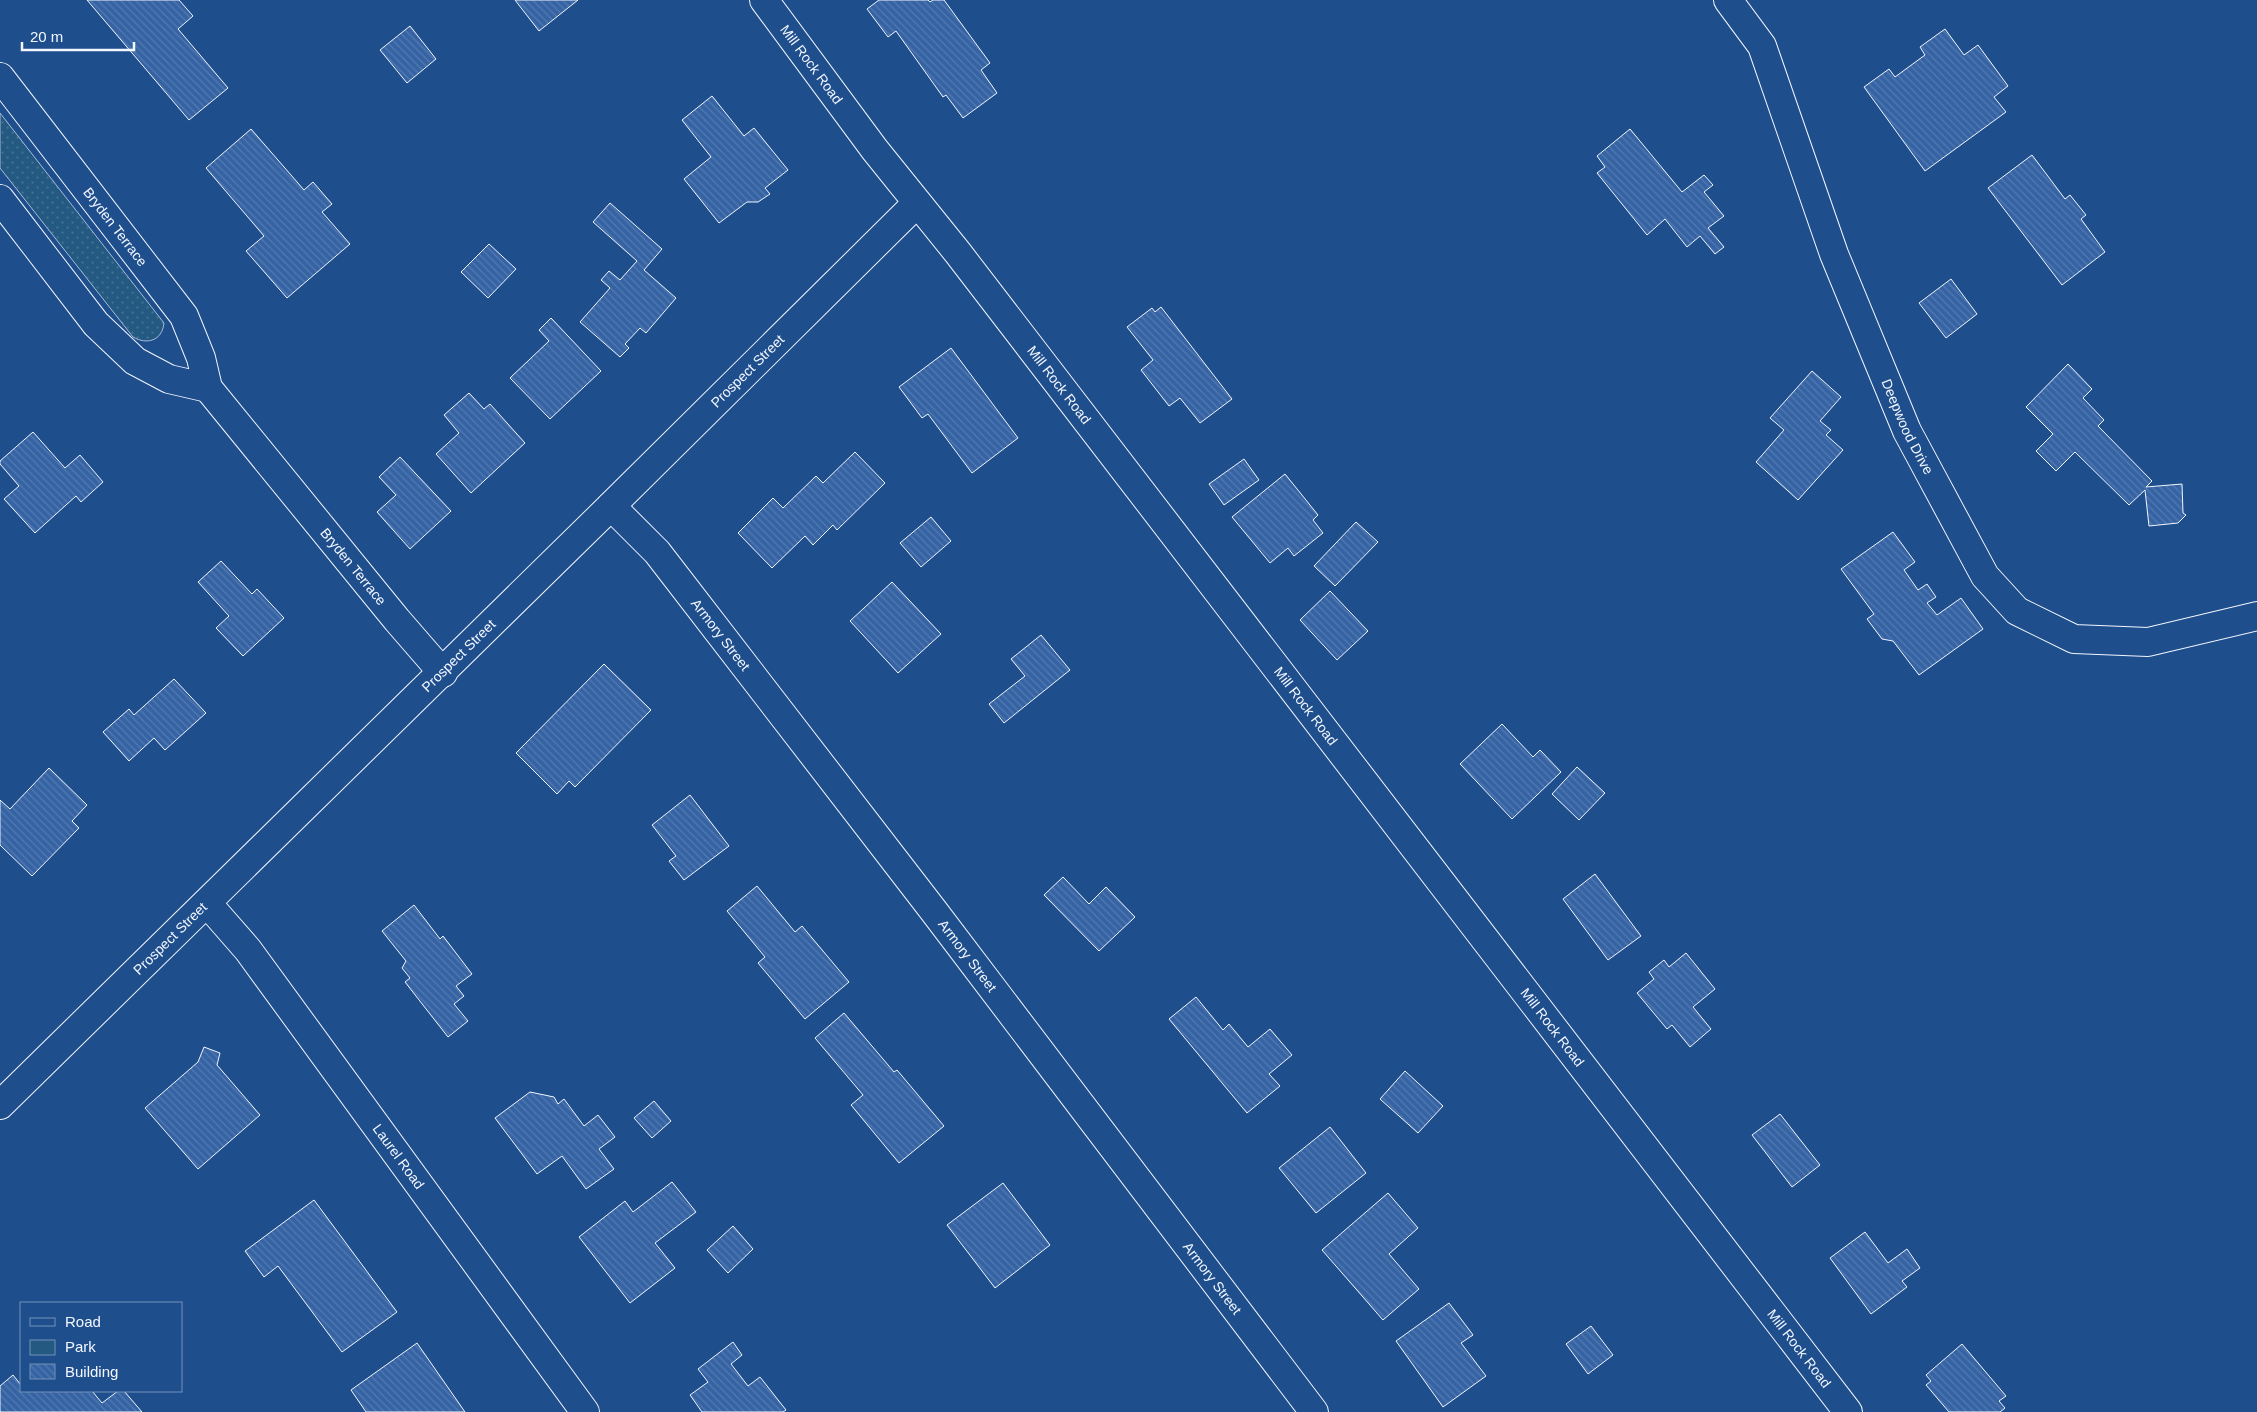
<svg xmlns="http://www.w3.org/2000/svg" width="2257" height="1412" font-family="Helvetica,sans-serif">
<defs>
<pattern id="green-dots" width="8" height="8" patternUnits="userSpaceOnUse" patternTransform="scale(1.25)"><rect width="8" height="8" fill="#245a82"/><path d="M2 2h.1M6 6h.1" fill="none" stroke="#447295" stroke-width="1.8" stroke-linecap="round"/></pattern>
<pattern id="building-back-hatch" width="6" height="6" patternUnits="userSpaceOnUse" patternTransform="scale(1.25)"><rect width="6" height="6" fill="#3563a3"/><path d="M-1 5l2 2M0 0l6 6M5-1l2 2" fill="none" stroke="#537ab1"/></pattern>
</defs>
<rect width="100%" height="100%" fill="#1f4e8c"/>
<path fill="url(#green-dots)" stroke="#a8bbd7" d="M 0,113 L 164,323 C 162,341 147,345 133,337 L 0,168 Z"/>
<path fill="url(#building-back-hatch)" stroke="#f2f6ff" d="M 87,0 L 179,0 L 193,16 L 178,29 L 228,88 L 189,120 Z
M 515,0 L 578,0 L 539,31 Z
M 879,0 L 928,0 L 930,2 L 933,0 L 944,0 L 990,63 L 981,70 L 997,93 L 963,118 L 946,95 L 943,97 L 896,31 L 888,37 L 867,9 Z
M 410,26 L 436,59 L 407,83 L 380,50 Z
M 1945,29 L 1964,55 L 1978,45 L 2008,86 L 1994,97 L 2006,112 L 1925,171 L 1864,87 L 1889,69 L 1895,77 L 1925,55 L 1920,47 Z
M 712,96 L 744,136 L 754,128 L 788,170 L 765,188 L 770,194 L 758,202 L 747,202 L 719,223 L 684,179 L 711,157 L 682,120 Z
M 251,129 L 304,190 L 313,182 L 332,204 L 322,212 L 350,244 L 287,298 L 246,251 L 264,236 L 206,168 Z
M 1630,129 L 1682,192 L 1704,175 L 1713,185 L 1704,192 L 1724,216 L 1708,228 L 1724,247 L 1715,254 L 1700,236 L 1687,247 L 1665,219 L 1647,235 L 1597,173 L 1605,167 L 1597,156 Z
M 2032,155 L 2065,199 L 2070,195 L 2086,215 L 2081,219 L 2105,252 L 2062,285 L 1988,188 Z
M 610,203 L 662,249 L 644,270 L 676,298 L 646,333 L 640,328 L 625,344 L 629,348 L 620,357 L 580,322 L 610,288 L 601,280 L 609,271 L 620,280 L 637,261 L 593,222 Z
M 489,244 L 516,269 L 488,298 L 461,272 Z
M 1951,279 L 1977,314 L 1946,338 L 1919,303 Z
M 1161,307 L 1232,399 L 1200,423 L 1180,398 L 1169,406 L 1141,370 L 1153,360 L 1127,327 L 1152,308 L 1155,312 Z
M 551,318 L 601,371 L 550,419 L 510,378 L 549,341 L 539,330 Z
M 951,348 L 1018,438 L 972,473 L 928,414 L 922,418 L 899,387 Z
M 2068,364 L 2092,389 L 2083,398 L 2104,420 L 2098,426 L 2152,481 L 2146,487 L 2182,484 L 2183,513 L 2186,515 L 2178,523 L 2149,526 L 2145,490 L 2129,505 L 2075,452 L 2056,471 L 2036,451 L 2053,434 L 2026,407 Z
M 1812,371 L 1841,397 L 1820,421 L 1831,430 L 1826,435 L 1843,450 L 1798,500 L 1756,462 L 1784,430 L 1770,418 Z
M 469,393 L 484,409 L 490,404 L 525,443 L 471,493 L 436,454 L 459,433 L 444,415 Z
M 33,432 L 65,468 L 80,455 L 103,482 L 81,502 L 76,496 L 35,533 L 4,499 L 19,486 L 0,464 L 0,461 Z
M 855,452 L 885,483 L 837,530 L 833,525 L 813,545 L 805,536 L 772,568 L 738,533 L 773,498 L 783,508 L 816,476 L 823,483 Z
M 400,457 L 451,511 L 410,549 L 377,512 L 396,495 L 379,477 Z
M 1244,459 L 1259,480 L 1224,505 L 1209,484 Z
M 1285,474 L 1318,515 L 1313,520 L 1323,533 L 1294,556 L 1288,548 L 1270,563 L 1232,517 Z
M 931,517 L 951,541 L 921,567 L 900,543 Z
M 1356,522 L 1378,542 L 1335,586 L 1314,566 Z
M 1893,532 L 1915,562 L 1904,570 L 1918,590 L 1927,584 L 1936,597 L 1927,603 L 1937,615 L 1961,598 L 1983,629 L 1919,675 L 1893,641 L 1882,639 L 1867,619 L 1874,614 L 1841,569 Z
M 221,561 L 252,594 L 257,589 L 284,618 L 243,656 L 216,628 L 229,616 L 198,582 Z
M 892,582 L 941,634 L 898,673 L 850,621 Z
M 1330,591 L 1368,631 L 1337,660 L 1300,620 Z
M 1041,635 L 1070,670 L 1004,723 L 989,704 L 1025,676 L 1011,659 Z
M 604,664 L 651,710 L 575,787 L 569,781 L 557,794 L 516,753 Z
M 174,679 L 206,713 L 165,750 L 154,738 L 129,761 L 103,732 L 129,709 L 134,715 Z
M 1502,724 L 1533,757 L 1540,750 L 1561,772 L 1512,819 L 1460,764 Z
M 1577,767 L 1605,793 L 1579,820 L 1552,794 Z
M 49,768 L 87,805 L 72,821 L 79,828 L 32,876 L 0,845 L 0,800 L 10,809 Z
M 690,795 L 729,846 L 684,880 L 669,861 L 676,856 L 652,825 Z
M 1595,874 L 1641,936 L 1608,960 L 1563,899 Z
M 1063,877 L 1089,904 L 1106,887 L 1135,917 L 1099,951 L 1044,895 Z
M 757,886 L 795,932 L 802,926 L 849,982 L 805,1019 L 758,963 L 765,957 L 727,911 Z
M 414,905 L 440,939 L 443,936 L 472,974 L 456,986 L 464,996 L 454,1004 L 468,1021 L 448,1037 L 405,982 L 410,978 L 402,968 L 406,961 L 382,931 Z
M 1686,953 L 1715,989 L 1693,1007 L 1711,1029 L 1690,1047 L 1672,1025 L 1667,1029 L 1637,993 L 1654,979 L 1649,972 L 1664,960 L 1669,967 Z
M 1196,997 L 1223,1030 L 1229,1024 L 1248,1047 L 1270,1029 L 1292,1055 L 1269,1074 L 1280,1086 L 1247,1113 L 1169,1019 Z
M 844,1013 L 894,1072 L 897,1070 L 944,1126 L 899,1163 L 851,1105 L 863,1095 L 815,1038 Z
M 204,1047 L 220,1053 L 217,1065 L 260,1115 L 198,1169 L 145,1108 L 198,1062 Z
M 1405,1071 L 1443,1106 L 1418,1133 L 1380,1099 Z
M 530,1092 L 554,1097 L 558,1104 L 564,1099 L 584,1126 L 598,1115 L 615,1137 L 599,1149 L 614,1169 L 586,1189 L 562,1156 L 537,1174 L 495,1118 Z
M 654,1101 L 671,1121 L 652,1138 L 634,1118 Z
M 1780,1114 L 1820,1165 L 1792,1187 L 1752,1135 Z
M 1330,1127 L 1366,1173 L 1316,1213 L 1279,1168 Z
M 672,1182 L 696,1212 L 655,1243 L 675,1268 L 630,1303 L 579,1237 L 625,1201 L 633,1212 Z
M 1003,1183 L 1050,1245 L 995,1288 L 947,1225 Z
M 1388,1193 L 1418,1228 L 1389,1254 L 1419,1289 L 1383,1320 L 1322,1250 Z
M 314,1200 L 397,1312 L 342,1352 L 278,1266 L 264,1277 L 245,1251 Z
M 733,1226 L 753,1249 L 728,1273 L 707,1250 Z
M 1865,1232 L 1888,1263 L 1907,1249 L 1920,1268 L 1902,1281 L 1907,1287 L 1871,1314 L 1830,1258 Z
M 1449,1303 L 1473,1335 L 1461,1343 L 1486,1376 L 1443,1407 L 1396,1341 Z
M 1591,1326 L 1613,1355 L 1588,1374 L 1566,1344 Z
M 733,1342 L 742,1355 L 731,1364 L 748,1386 L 760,1377 L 786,1410 L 783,1412 L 702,1412 L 690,1395 L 708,1382 L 698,1369 Z
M 417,1343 L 465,1412 L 366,1412 L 351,1390 Z
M 1962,1344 L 2006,1396 L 1999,1401 L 2005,1408 L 2000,1412 L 1949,1412 L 1926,1385 L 1931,1381 L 1926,1375 Z
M 13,1375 L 21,1385 L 21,1391 L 92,1391 L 102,1403 L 118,1391 L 124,1391 L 142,1412 L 0,1412 L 0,1386 Z"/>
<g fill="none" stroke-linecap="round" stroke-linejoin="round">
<defs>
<g id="minor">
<path id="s1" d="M 764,0 L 875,150 L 958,253 L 1848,1412"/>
<path id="s2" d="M 1728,0 L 1762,46 L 1834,254 L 1907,431 L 1985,576 L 2017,611 L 2074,639 L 2148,642 L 2257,616"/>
<path id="s3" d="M 0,77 L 184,316 L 201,358 L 208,388 L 397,620 L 443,673"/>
<path d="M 0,199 L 96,324 L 135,361 L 169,379 L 208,388"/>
<path id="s4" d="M 611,506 L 917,203"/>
<path id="s5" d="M 207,903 L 248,950 L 585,1412"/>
</g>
<g id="major">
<path id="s6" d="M 0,1105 L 611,506 L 657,552 L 933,910 L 1314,1412"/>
</g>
</defs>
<use href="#minor" stroke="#f2f6ff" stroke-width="30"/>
<use href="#major" stroke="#f2f6ff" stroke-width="30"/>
<use href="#minor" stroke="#1f4e8c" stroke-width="28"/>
<use href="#major" stroke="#1f4e8c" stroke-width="28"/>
</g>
<g text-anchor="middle" stroke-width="4" stroke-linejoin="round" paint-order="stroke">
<g font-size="14" fill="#f2f6ff" stroke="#1f4e8c">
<text dy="5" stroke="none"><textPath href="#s1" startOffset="80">Mill Rock Road</textPath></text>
<text dy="5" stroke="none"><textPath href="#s3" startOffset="189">Bryden Terrace</textPath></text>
<text dy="5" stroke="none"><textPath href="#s4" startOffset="192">Prospect Street</textPath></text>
<text dy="5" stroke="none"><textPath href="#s1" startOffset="485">Mill Rock Road</textPath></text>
<text dy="5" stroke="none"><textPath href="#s2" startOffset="465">Deepwood Drive</textPath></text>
<text dy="5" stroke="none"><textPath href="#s3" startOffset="608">Bryden Terrace</textPath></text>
<text dy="5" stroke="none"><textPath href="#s6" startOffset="1025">Armory Street</textPath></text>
<text dy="5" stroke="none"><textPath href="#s6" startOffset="642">Prospect Street</textPath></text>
<text dy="5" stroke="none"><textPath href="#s1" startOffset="890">Mill Rock Road</textPath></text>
<text dy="5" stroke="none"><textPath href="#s6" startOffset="238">Prospect Street</textPath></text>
<text dy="5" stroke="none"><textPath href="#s6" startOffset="1430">Armory Street</textPath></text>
<text dy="5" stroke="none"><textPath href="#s1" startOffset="1295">Mill Rock Road</textPath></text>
<text dy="5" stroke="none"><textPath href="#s5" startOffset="318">Laurel Road</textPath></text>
<text dy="5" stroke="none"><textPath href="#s6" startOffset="1835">Armory Street</textPath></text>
<text dy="5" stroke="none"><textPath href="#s1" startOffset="1700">Mill Rock Road</textPath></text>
</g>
</g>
<rect x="20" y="1302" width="162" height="90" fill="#1f4e8c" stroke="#7391ba"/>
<rect x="30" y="1318" width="25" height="8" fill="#1f4e8c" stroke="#7391ba"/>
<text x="65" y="1327" font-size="15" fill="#f2f6ff">Road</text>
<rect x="30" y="1340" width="25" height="15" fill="#245a82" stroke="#7391ba"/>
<text x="65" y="1352" font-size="15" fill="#f2f6ff">Park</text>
<rect x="30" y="1364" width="25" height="15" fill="url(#building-back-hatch)" stroke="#7391ba"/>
<text x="65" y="1377" font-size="15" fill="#f2f6ff">Building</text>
<path d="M22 42v8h112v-8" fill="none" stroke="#f2f6ff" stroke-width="2.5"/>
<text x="30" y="42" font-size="15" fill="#f2f6ff" stroke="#1f4e8c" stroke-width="4" paint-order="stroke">20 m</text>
</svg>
